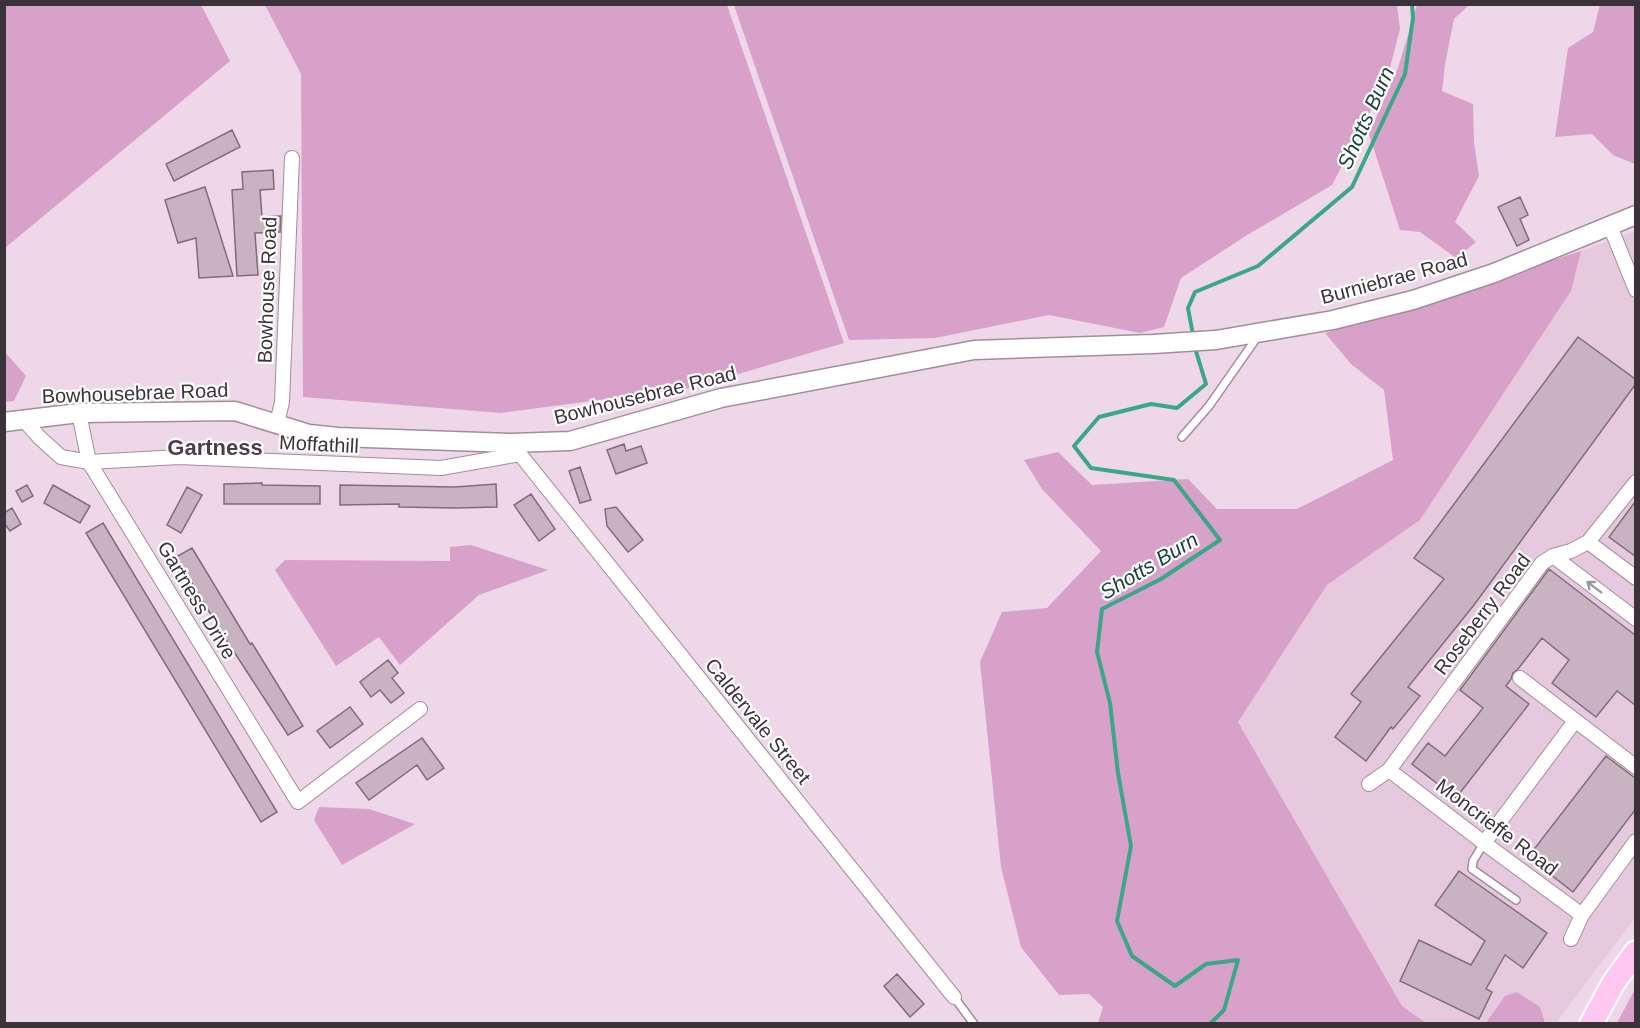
<svg xmlns="http://www.w3.org/2000/svg" width="1640" height="1028" font-family="Arial,sans-serif">
<rect width="100%" height="100%" fill="#eed7e8"/>
<path fill="#e7c9df" d="M 1635,231 L 1635,918 L 1556,1023 L 1426,1023 L 1402,1006 L 1238,722 L 1327,585 L 1420,520 L 1571,291 L 1581,251 Z"/>
<path fill="#d8a1ca" d="M 5,4 L 201,5 L 230,61 L 5,248 Z
M 1397,4 L 1400,29 L 1387,79 L 1332,185 L 1244,237 L 1181,278 L 1164,327 L 1140,333 L 1049,315 L 935,338 L 849,340 L 734,5 Z
M 265,5 L 727,5 L 844,343 L 690,388 L 501,413 L 303,397 L 301,74 Z
M 1417,5 L 1469,5 L 1454,19 L 1445,64 L 1442,91 L 1473,104 L 1474,142 L 1479,176 L 1455,222 L 1476,242 L 1456,258 L 1420,232 L 1400,230 L 1369,134 L 1398,68 Z
M 1600,5 L 1635,5 L 1635,164 L 1613,155 L 1592,134 L 1555,137 L 1568,48 L 1593,32 Z
M 1581,251 L 1571,291 L 1420,520 L 1327,585 L 1238,722 L 1402,1006 L 1426,1023 L 1098,1023 L 1103,1007 L 1089,994 L 1059,995 L 1021,947 L 1001,867 L 980,662 L 1002,612 L 1047,608 L 1101,551 L 1042,489 L 1024,460 L 1058,452 L 1092,485 L 1188,479 L 1217,509 L 1297,509 L 1393,460 L 1384,390 L 1351,364 L 1325,333 Z
M 4,351 L 26,376 L 14,401 L 5,402 Z
M 471,545 L 548,570 L 479,595 L 400,665 L 379,637 L 336,666 L 275,570 L 285,560 L 450,561 L 450,547 Z
M 319,807 L 369,809 L 415,824 L 342,865 L 314,820 Z
M 1635,989 L 1635,1023 L 1617,1023 Z
M 1517,992 L 1540,1007 L 1545,1023 L 1486,1023 L 1505,996 Z"/>
<g fill="none" stroke-linecap="round" stroke-linejoin="round">
<path stroke="#3aa786" stroke-width="4" d="M 1193,335 L 1188,308 L 1195,292 L 1258,266 L 1352,187 L 1405,74 L 1413,18 L 1412,4
M 1195,348 L 1206,384 L 1177,408 L 1151,404 L 1099,417 L 1074,446 L 1091,468 L 1174,480 L 1220,540 L 1161,579 L 1102,609 L 1097,652 L 1110,703 L 1118,773 L 1131,846 L 1117,921 L 1132,956 L 1175,986 L 1206,964 L 1238,960 L 1224,1010 L 1210,1024"/>
</g>
<path fill="#c9b3c3" stroke="#806c7b" stroke-width="1.5" d="M 232,130 L 240,147 L 174,181 L 166,164 Z
M 273,170 L 274,189 L 260,190 L 262,217 L 281,216 L 280,232 L 255,233 L 258,275 L 237,276 L 232,190 L 243,189 L 242,172 Z
M 205,187 L 233,276 L 199,278 L 196,238 L 178,243 L 165,200 Z
M 1520,197 L 1528,215 L 1520,219 L 1529,240 L 1517,246 L 1498,207 Z
M 1578,337 L 1635,379 L 1635,385 L 1474,605 L 1408,687 L 1420,696 L 1393,729 L 1391,727 L 1366,761 L 1335,737 L 1361,702 L 1351,694 L 1444,579 L 1414,558 Z
M 624,444 L 626,451 L 641,446 L 647,463 L 616,474 L 607,450 Z
M 580,467 L 591,500 L 580,503 L 569,471 Z
M 262,483 L 262,485 L 320,486 L 320,504 L 224,504 L 224,484 Z
M 496,484 L 497,507 L 456,508 L 399,507 L 399,504 L 340,505 L 340,485 L 455,487 Z
M 27,485 L 33,496 L 22,502 L 16,491 Z
M 53,485 L 90,506 L 80,523 L 44,503 Z
M 187,487 L 202,495 L 181,533 L 167,525 Z
M 531,494 L 555,529 L 539,541 L 514,505 Z
M 1635,502 L 1635,556 L 1609,537 Z
M 616,507 L 643,540 L 628,552 L 607,526 L 605,509 Z
M 12,508 L 21,524 L 10,531 L 4,523 L 4,513 Z
M 103,523 L 277,812 L 261,822 L 86,533 Z
M 192,548 L 250,644 L 252,643 L 303,726 L 288,735 L 225,638 L 176,557 Z
M 1549,569 L 1635,635 L 1635,705 L 1617,691 L 1596,717 L 1552,683 L 1569,660 L 1542,638 L 1518,669 L 1513,673 L 1511,679 L 1506,686 L 1529,704 L 1456,798 L 1412,764 L 1428,743 L 1445,756 L 1483,708 L 1460,690 Z
M 388,660 L 398,673 L 392,678 L 404,693 L 391,703 L 380,690 L 371,697 L 360,682 Z
M 350,707 L 363,724 L 330,748 L 317,731 Z
M 422,738 L 444,768 L 427,780 L 417,765 L 369,800 L 356,783 Z
M 1606,756 L 1635,778 L 1635,810 L 1573,892 L 1528,857 Z
M 1459,871 L 1547,933 L 1523,968 L 1505,955 L 1486,989 L 1492,992 L 1479,1019 L 1400,981 L 1419,940 L 1471,965 L 1485,941 L 1435,905 Z
M 897,974 L 924,1004 L 910,1017 L 884,986 Z"/>
<g fill="none" stroke-linecap="round" stroke-linejoin="round">
<defs>
<path id="service" d="M 1182,437 L 1209,406 L 1258,336
M 1484,843 L 1473,861 L 1472,869 L 1516,900
M 954,997 L 974,1024"/>
<path id="minor" d="M 1610,226 L 1636,290
M 79,413 L 89,462 L 298,802 L 420,709
M 24,420 L 39,437 L 61,457 L 89,462 L 179,457 L 441,468 L 520,454
M 277,423 L 282,402 L 292,158
M 511,443 L 954,997
M 1588,542 L 1636,578
M 1553,556 L 1636,619
M 1520,678 L 1636,767
M 1389,770 L 1484,843 L 1582,915
M 1369,784 L 1389,770 L 1542,563 L 1553,556 L 1571,551 L 1588,542 L 1636,482
M 1484,843 L 1575,721
M 1571,939 L 1582,915 L 1636,841"/>
<path id="tertiary" d="M 4,422 L 79,413 L 235,411 L 309,434 L 338,437 L 511,443 L 570,441 L 721,398 L 974,350 L 1153,344 L 1216,340 L 1333,320 L 1413,300 L 1494,273 L 1636,215"/>
<path id="primary" d="M 1591,1024 L 1614,982 L 1636,952"/>
</defs>
<use href="#service" stroke="#a28d9c" stroke-width="10"/>
<use href="#minor" stroke="#a28d9c" stroke-width="16"/>
<use href="#tertiary" stroke="#a28d9c" stroke-width="21"/>
<use href="#primary" stroke="#fff" stroke-width="26"/>
<use href="#service" stroke="#fff" stroke-width="7"/>
<use href="#minor" stroke="#fff" stroke-width="14"/>
<use href="#tertiary" stroke="#fff" stroke-width="18"/>
<use href="#primary" stroke="#fdc7f1" stroke-width="22"/>
</g>
<defs><path id="oneway-shaft" d="M-6 0H5M1.5-3L5.5 0L1.5 3" fill="none" stroke-width="1.6" stroke-linecap="round" stroke-linejoin="round" transform="scale(1.5)"/></defs>
<use stroke="#9e999c" href="#oneway-shaft" transform="translate(1594 587) rotate(-143)"/>
<g text-anchor="middle" stroke-width="4.5" stroke-linejoin="round" paint-order="stroke">
<g font-size="20" fill="#3c333a" stroke="#fff">
<text transform="translate(1394 278) rotate(-15)" y="7">Burniebrae Road</text>
<text transform="translate(267 290) rotate(-88)" y="7">Bowhouse Road</text>
<text transform="translate(135 393) rotate(-2)" y="7">Bowhousebrae Road</text>
<text transform="translate(645 395) rotate(-14)" y="7">Bowhousebrae Road</text>
<text transform="translate(319 444) rotate(3)" y="7">Moffathill</text>
<text transform="translate(197 600) rotate(59)" y="7">Gartness Drive</text>
<text transform="translate(1482 614) rotate(-53)" y="7">Roseberry Road</text>
<text transform="translate(758 721) rotate(51)" y="7">Caldervale Street</text>
<text transform="translate(1497 827) rotate(37)" y="7">Moncrieffe Road</text>
</g>
<g font-size="21" font-style="italic" fill="#174536" stroke="#fff">
<text transform="translate(1366 118) rotate(-66)" y="7">Shotts Burn</text>
<text transform="translate(1149 566) rotate(-31)" y="7">Shotts Burn</text>
</g>
<g font-size="22" font-weight="bold" fill="#4f3c4a" stroke="#fff">
<text x="215" y="455">Gartness</text>
</g>
</g>
<rect width="1640" height="1028" fill="none" stroke="#3c333a" stroke-width="12"/>
</svg>
